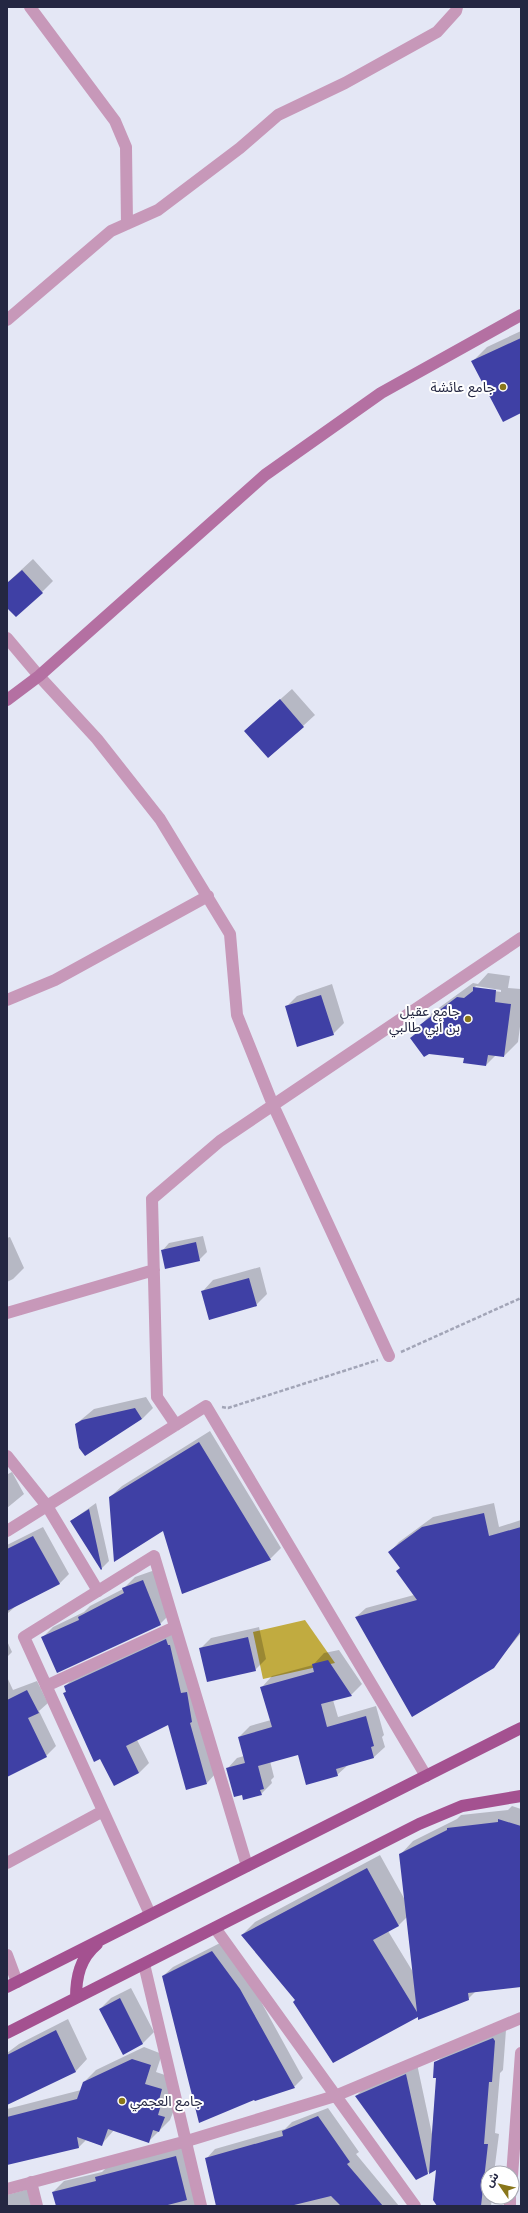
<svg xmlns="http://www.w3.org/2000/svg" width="528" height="2213" font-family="'DM Sans','Noto Sans Arabic',sans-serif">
<rect width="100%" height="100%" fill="#e4e7f5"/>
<path fill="#c1ab40" d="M 305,1620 L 335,1663 L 263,1679 L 253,1632 Z"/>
<path fill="#0003" fill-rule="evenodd" d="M 521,331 L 521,412 L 473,361 L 487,347 Z
M 33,559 L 53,581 L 42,592 L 7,606 L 7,583 Z
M 292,689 L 315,715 L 269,757 L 257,720 Z
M 488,973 L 510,976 L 508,988 L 521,989 L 521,1019 L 518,1042 L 504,1056 L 496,1055 L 486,1065 L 411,1039 L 420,1030 L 418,1028 L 432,1013 L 473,983 L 478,984 ZM 476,986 L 501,990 L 501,992 L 474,988 Z
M 332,984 L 344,1023 L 333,1034 L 286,1007 L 297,996 Z
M 203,1236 L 207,1252 L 199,1260 L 162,1251 L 169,1243 Z
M 10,1237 L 24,1268 L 13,1279 L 7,1282 L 7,1238 Z
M 260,1267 L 267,1294 L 256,1305 L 202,1292 L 213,1280 Z
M 146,1397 L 153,1408 L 142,1419 L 76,1424 L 94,1409 Z
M 210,1431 L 281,1548 L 270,1559 L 163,1530 L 110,1497 L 122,1486 Z
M 7,1472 L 8,1474 L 12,1472 L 24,1494 L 7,1508 Z
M 96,1503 L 109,1561 L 102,1568 L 71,1521 Z
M 494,1503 L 499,1527 L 521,1520 L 521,1633 L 493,1667 L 356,1617 L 366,1608 L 414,1595 L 401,1568 L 390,1552 L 399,1542 L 433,1517 Z
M 43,1527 L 69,1574 L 59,1584 L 17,1605 L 7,1614 L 7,1545 Z
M 155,1570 L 171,1613 L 160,1624 L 42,1638 L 53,1627 L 84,1612 L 90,1606 L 123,1589 L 135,1577 Z
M 259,1627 L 266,1659 L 255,1670 L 200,1649 L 211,1638 Z
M 176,1630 L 216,1773 L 207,1783 L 169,1724 L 137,1740 L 149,1763 L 139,1773 L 101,1758 L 64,1693 L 67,1691 L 65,1686 L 75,1677 Z
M 7,1641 L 12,1652 L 7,1657 Z
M 339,1650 L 362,1684 L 351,1695 L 333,1700 L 338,1717 L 376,1706 L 384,1735 L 382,1737 L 385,1747 L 374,1757 L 348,1765 L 337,1775 L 299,1753 L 270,1761 L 274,1777 L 271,1780 L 272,1783 L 261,1794 L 242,1794 L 227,1769 L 237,1758 L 244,1756 L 239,1737 L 250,1726 L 271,1720 L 262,1687 L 272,1676 L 313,1665 L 324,1653 Z
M 7,1677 L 13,1690 L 37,1681 L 48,1703 L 39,1711 L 56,1746 L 46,1756 L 7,1776 Z
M 512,1806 L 521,1809 L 521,1986 L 476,1991 L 468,1999 L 419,2016 L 296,2000 L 242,1935 L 255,1922 L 380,1855 L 405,1900 L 400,1855 L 413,1841 L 457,1819 L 461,1815 L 508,1810 ZM 407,1917 L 413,1972 L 388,1931 L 399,1925 Z
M 222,1942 L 249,1980 L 303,2078 L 294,2087 L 163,1976 L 173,1967 Z
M 131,1988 L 154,2032 L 143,2043 L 123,2053 L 100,2009 L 111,1998 Z
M 68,2019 L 87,2059 L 76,2071 L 7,2104 L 7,2053 L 19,2044 Z
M 506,2030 L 503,2070 L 500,2073 L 495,2133 L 499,2134 L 494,2173 L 488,2173 L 488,2197 L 492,2197 L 491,2206 L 438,2206 L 437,2168 L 427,2173 L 356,2096 L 367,2085 L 417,2064 L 432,2134 L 437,2077 L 435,2063 L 447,2052 Z
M 144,2047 L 162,2054 L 156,2072 L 174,2078 L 172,2093 L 169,2103 L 176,2105 L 170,2120 L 148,2142 L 114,2130 L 101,2145 L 86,2140 L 79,2147 L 7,2164 L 7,2109 L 81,2090 L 84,2082 L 96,2070 Z
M 328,2108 L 359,2152 L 356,2154 L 399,2206 L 217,2206 L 206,2159 L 215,2149 L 285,2129 L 292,2122 Z
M 187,2146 L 197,2206 L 57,2206 L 53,2192 L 64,2181 L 102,2172 L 107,2167 Z
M 32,2188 L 37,2206 L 7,2206 L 7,2195 Z"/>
<path fill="#3f40a5" d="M 521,338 L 521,413 L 503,422 L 471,361 Z
M 22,570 L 43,593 L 16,617 L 7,608 L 7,583 Z
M 280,699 L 304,727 L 268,758 L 244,731 Z
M 473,987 L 496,990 L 495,1002 L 511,1004 L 504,1057 L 488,1055 L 486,1066 L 463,1063 L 464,1058 L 429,1054 L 424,1057 L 410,1038 L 419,1031 L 417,1027 L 457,997 L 464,998 L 473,991 Z
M 321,995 L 334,1035 L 297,1047 L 285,1006 Z
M 196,1242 L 200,1261 L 165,1269 L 161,1250 Z
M 249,1278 L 257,1306 L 209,1320 L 201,1291 Z
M 135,1408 L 142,1419 L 85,1456 L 79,1448 L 75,1424 L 82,1420 Z
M 199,1442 L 271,1560 L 182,1594 L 163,1531 L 114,1562 L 109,1497 Z
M 89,1509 L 102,1569 L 101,1570 L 70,1521 Z
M 484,1513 L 489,1536 L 521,1527 L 521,1631 L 494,1668 L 412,1717 L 355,1617 L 417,1600 L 396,1571 L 400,1568 L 388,1552 L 422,1527 Z
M 33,1536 L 60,1584 L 7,1611 L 7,1549 Z
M 143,1580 L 161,1625 L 57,1673 L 41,1637 L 79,1620 L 78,1617 L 124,1593 L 122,1588 Z
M 248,1637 L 256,1671 L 207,1682 L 199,1648 Z
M 166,1639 L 168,1645 L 170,1645 L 181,1693 L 187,1692 L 192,1722 L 190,1723 L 207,1784 L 186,1790 L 168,1725 L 126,1746 L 139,1773 L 114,1786 L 100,1759 L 94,1762 L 63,1693 L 66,1692 L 64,1686 Z
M 328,1660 L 352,1696 L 321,1704 L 327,1727 L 366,1716 L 374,1746 L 371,1747 L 374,1758 L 336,1769 L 338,1776 L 306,1785 L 298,1755 L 258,1766 L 264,1789 L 260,1790 L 262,1795 L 243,1800 L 242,1795 L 234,1797 L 226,1768 L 245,1763 L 238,1737 L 272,1727 L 260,1687 L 314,1672 L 312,1664 Z
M 27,1690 L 39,1713 L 28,1718 L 47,1757 L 7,1777 L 7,1700 Z
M 498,1819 L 521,1826 L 521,1987 L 468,1993 L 469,2000 L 418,2020 L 418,2017 L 333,2063 L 293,2002 L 295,2000 L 241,1935 L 367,1868 L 399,1926 L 373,1940 L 417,2012 L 399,1854 L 447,1830 L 447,1828 L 498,1822 Z
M 212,1951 L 240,1989 L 295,2088 L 255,2101 L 254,2100 L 199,2123 L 162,1976 Z
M 120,1998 L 143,2044 L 123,2055 L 99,2009 Z
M 56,2030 L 76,2072 L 7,2105 L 7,2055 Z
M 493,2038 L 495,2041 L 492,2082 L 489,2082 L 484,2144 L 488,2144 L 481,2206 L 437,2206 L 433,2200 L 436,2170 L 429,2174 L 436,2078 L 433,2078 L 434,2062 Z
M 132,2059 L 151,2065 L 145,2084 L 162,2089 L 158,2104 L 161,2105 L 158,2115 L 165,2117 L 159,2132 L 153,2130 L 149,2143 L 108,2129 L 102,2146 L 77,2137 L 79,2148 L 7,2165 L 7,2117 L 77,2099 L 83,2082 Z
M 406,2074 L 428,2174 L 416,2180 L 355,2096 Z
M 318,2116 L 350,2162 L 347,2164 L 383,2206 L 341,2206 L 331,2196 L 290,2206 L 216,2206 L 205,2158 L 283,2136 L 282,2131 Z
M 176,2156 L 187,2200 L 164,2206 L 56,2206 L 52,2192 L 96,2181 L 95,2177 Z"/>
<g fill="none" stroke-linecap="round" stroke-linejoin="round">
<path stroke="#a2a5b7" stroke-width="2.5" stroke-dasharray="4 2" stroke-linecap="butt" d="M 401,1352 L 521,1298
M 222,1407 L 228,1408 L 378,1360"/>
<path stroke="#c798b9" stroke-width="12" d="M 30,7 L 115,121 L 126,147 L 127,224
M 7,320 L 111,231 L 158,210 L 240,148 L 278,115 L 345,83 L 437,32 L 456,11 L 457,7
M 7,638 L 39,676 L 97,739 L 160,819 L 230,934 L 237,1015 L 273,1105 L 389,1356
M 7,1000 L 55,980 L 208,896
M 7,1313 L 154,1270
M 176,1425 L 157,1397 L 152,1199 L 220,1141 L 521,938
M 7,1456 L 47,1506 L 98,1591
M 7,1531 L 206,1406 L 426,1776
M 46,1686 L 175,1627
M 7,1863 L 103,1811
M 150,1914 L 24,1637 L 154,1556 L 247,1866
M 215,1928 L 415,2206
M 7,1955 L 17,1982
M 144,1964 L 201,2206
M 512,2176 L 521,2053
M 31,2182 L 37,2206
M 7,2189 L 187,2141 L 335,2096 L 521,2018
M 510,2206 L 510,2197"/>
<path stroke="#b470a2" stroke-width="12" d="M 7,700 L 39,676 L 265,475 L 381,393 L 521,315"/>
<path stroke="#a45190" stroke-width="12" d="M 7,1987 L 521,1728
M 76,1998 C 76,1977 80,1958 97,1944
M 7,2033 L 419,1824 L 462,1806 L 521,1796"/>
</g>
<g fill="#89761a" stroke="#fff" stroke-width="1.5">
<circle cx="503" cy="387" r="4"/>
<circle cx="468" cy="1019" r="4"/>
<circle cx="122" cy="2101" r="4"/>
</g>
<g text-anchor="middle" stroke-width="4" stroke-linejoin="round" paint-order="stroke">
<g font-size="14" fill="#242742" stroke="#fff" text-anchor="end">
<text x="495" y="392">جامع عائشة</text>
<text x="460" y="1016">جامع عقيل<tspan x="460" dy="16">بن أبي طالبي</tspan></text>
<text x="130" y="2106" text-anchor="start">جامع العجمي</text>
</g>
</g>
<rect width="528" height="2213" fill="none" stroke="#242742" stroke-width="16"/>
<g transform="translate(500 2185) rotate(304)"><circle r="19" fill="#ffffff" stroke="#a7a9b3"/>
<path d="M0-3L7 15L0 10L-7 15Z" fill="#89761a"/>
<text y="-6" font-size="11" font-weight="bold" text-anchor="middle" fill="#242742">ش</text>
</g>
</svg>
